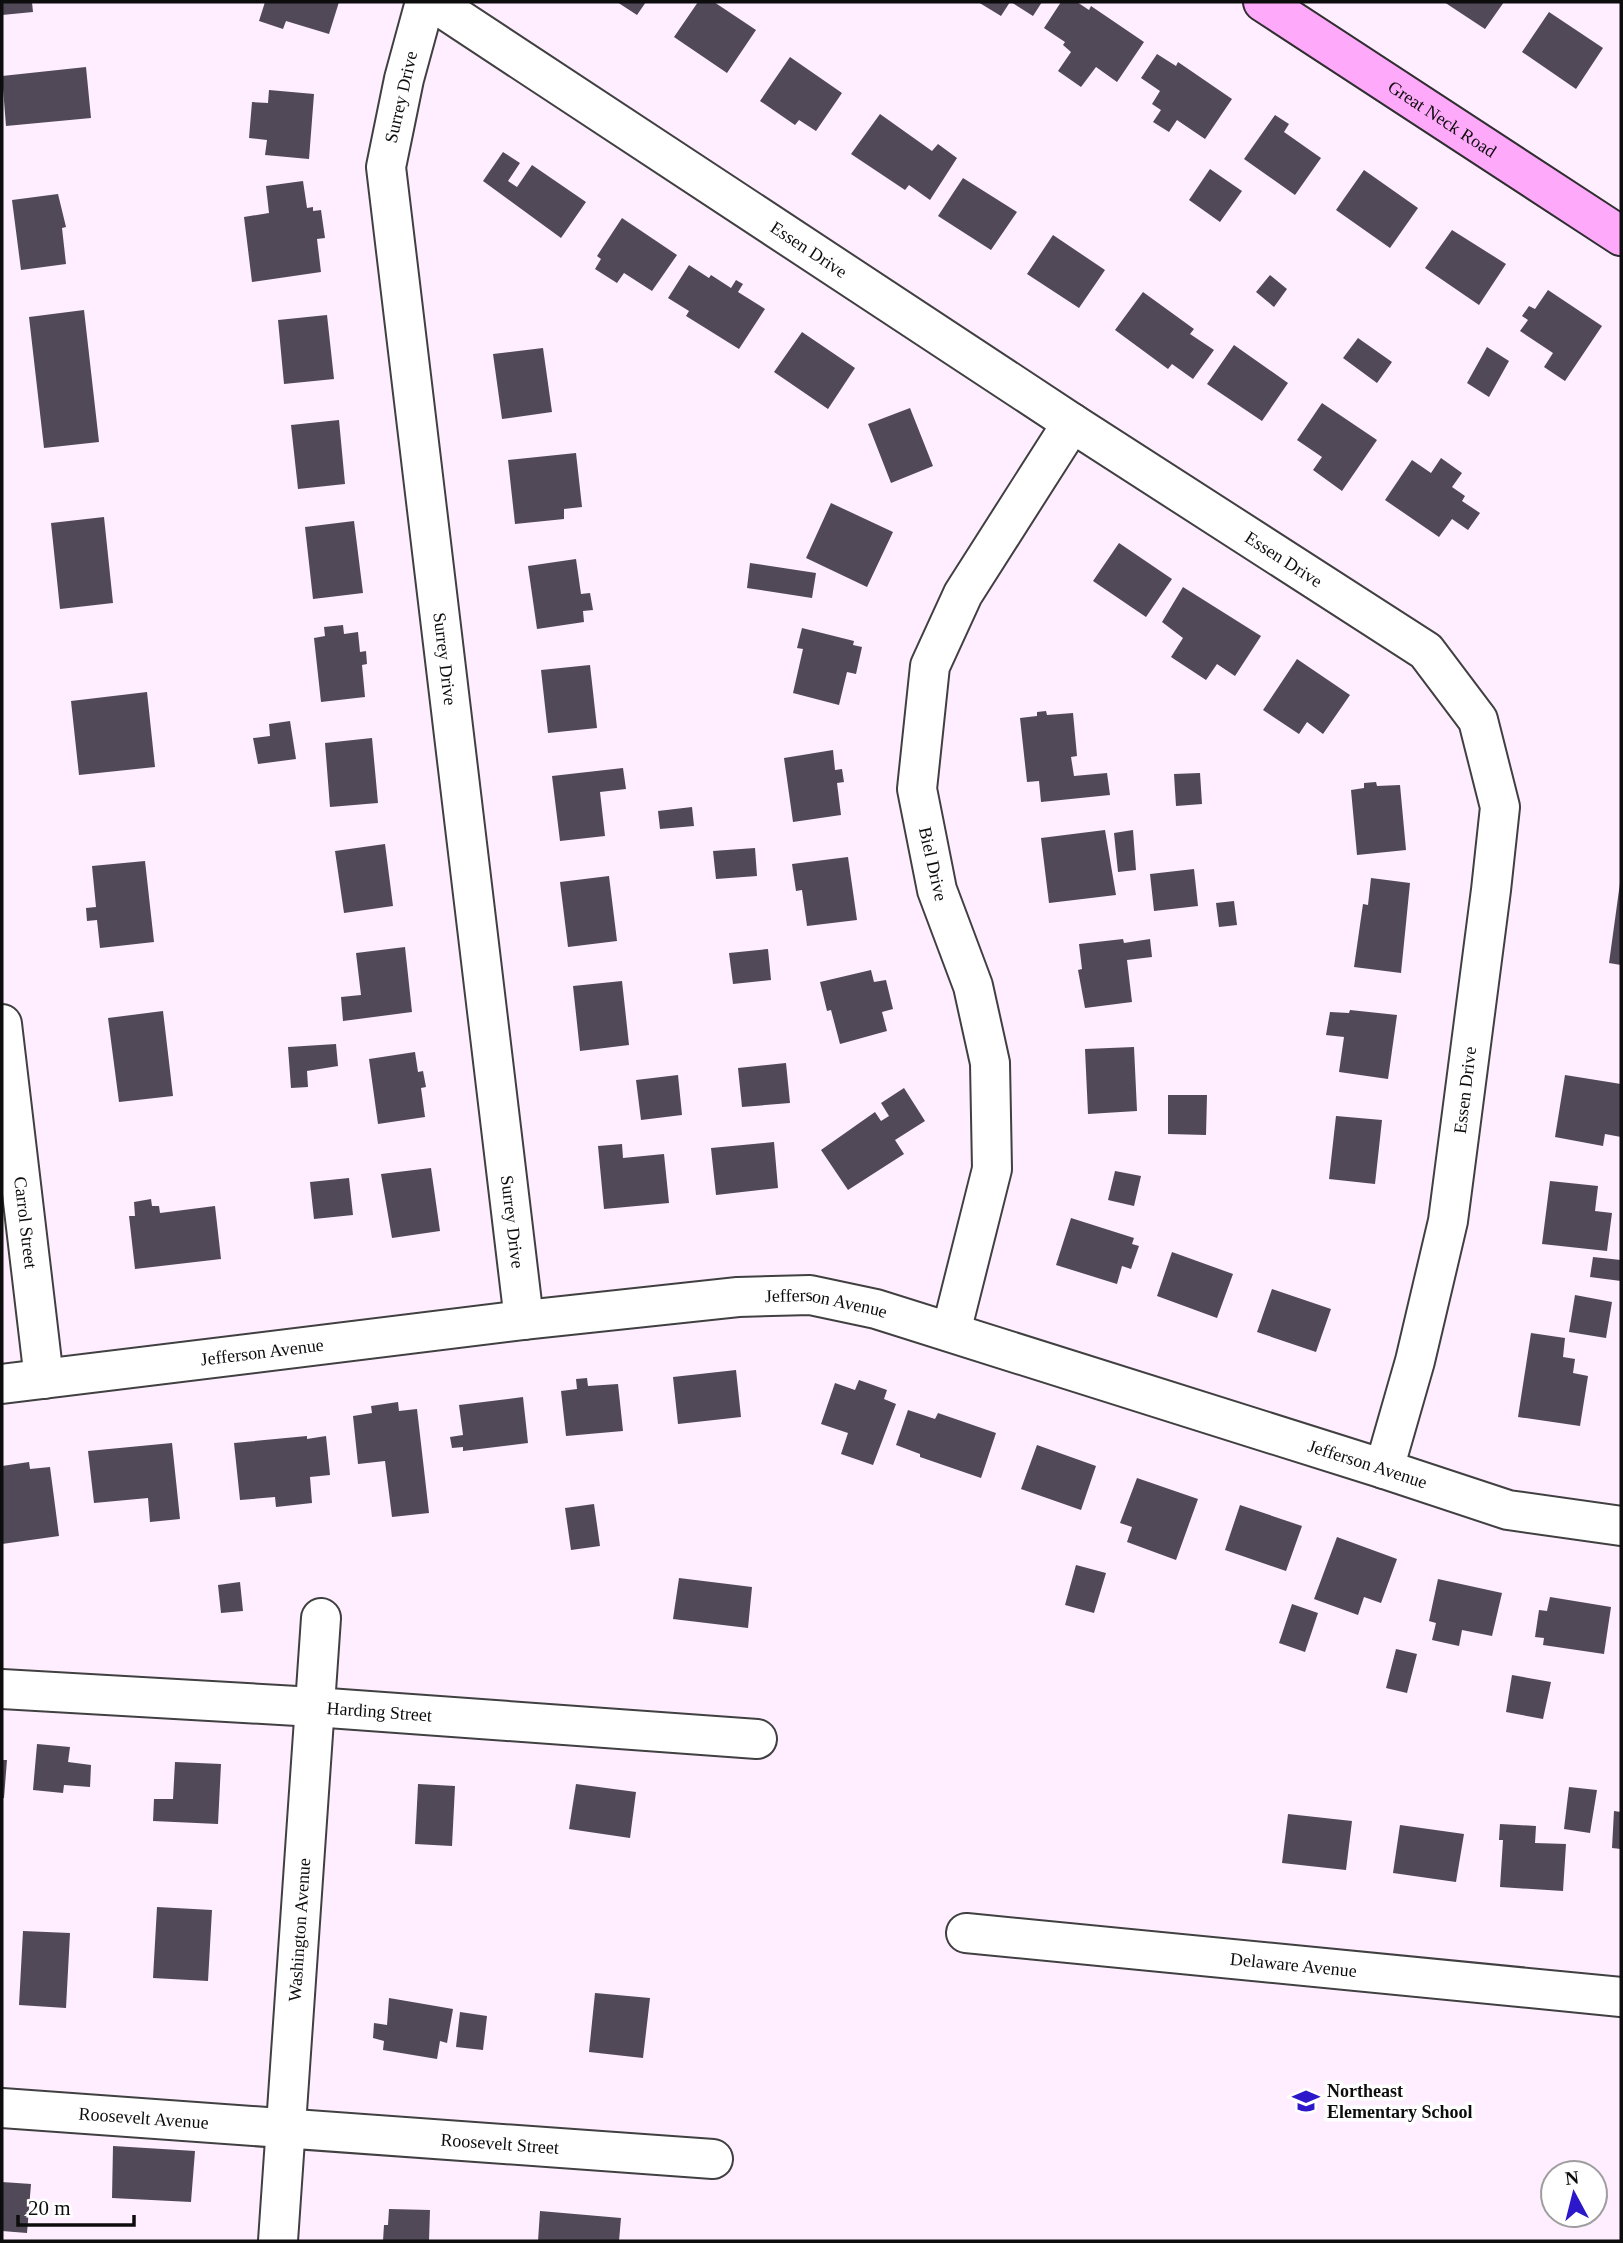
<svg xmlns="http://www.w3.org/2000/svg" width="1623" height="2243" font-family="'Times New Roman',serif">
<rect width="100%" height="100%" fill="#feeeff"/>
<path fill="#514957" d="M 2,2 L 32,2 L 33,12 L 2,15 Z
M 265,2 L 339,2 L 329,34 L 286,21 L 283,29 L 259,21 Z
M 617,2 L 646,2 L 637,15 Z
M 698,2 L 714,2 L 756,30 L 727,73 L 674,37 Z
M 978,2 L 1010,2 L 1001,16 Z
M 1011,2 L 1042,2 L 1033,16 Z
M 1061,2 L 1077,2 L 1089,10 L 1091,6 L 1144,42 L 1117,82 L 1096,67 L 1081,87 L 1058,71 L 1071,52 L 1063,45 L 1065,42 L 1044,28 Z
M 1444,2 L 1504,2 L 1485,29 Z
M 1549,12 L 1603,48 L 1576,89 L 1522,52 Z
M 1157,54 L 1176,66 L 1178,62 L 1232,99 L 1205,139 L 1177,120 L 1169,132 L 1153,122 L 1161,110 L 1152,104 L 1160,91 L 1141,78 Z
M 790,57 L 842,93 L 816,131 L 799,120 L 795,125 L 760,101 Z
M 86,67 L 91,118 L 6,126 L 2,76 Z
M 269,90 L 314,94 L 309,159 L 265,155 L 267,140 L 249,138 L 252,102 L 268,103 Z
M 880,114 L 932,151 L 938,144 L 957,158 L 930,200 L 909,185 L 905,190 L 851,154 Z
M 1275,115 L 1289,124 L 1284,132 L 1321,158 L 1295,195 L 1244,159 Z
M 503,152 L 520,163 L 508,181 L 517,187 L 532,165 L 586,202 L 561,238 L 483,181 Z
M 1210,169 L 1242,191 L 1220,222 L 1189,200 Z
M 1364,170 L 1418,208 L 1390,248 L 1336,210 Z
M 963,178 L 1017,212 L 991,250 L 938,216 Z
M 303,181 L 307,208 L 313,207 L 313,211 L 321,210 L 325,238 L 317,239 L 321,272 L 252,282 L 244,217 L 269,213 L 266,186 Z
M 58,194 L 66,227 L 62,228 L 66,264 L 21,270 L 12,200 Z
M 622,218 L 677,255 L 652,291 L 624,273 L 617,283 L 595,269 L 601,259 L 597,256 Z
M 1452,230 L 1506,264 L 1479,305 L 1425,268 Z
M 1053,235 L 1105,270 L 1079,308 L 1027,274 Z
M 689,265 L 709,278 L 711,275 L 731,288 L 736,280 L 743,284 L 738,292 L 765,309 L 739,349 L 686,316 L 689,311 L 668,298 Z
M 1270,275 L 1287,289 L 1274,307 L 1256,292 Z
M 1548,290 L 1602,326 L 1565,381 L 1544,367 L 1553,353 L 1520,331 L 1528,320 L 1522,316 L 1529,306 L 1535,309 Z
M 1143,292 L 1194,329 L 1190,334 L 1214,350 L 1193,379 L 1172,364 L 1168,369 L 1115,330 Z
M 84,310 L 99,442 L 44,448 L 29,317 Z
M 327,315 L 334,379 L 284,384 L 278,320 Z
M 802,332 L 855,368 L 828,409 L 774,372 Z
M 1358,338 L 1392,362 L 1377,383 L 1343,358 Z
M 1234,345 L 1288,383 L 1262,421 L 1207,384 Z
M 1487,347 L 1509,361 L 1489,397 L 1467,383 Z
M 543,348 L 552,412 L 502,419 L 493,354 Z
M 1322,403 L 1377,440 L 1342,491 L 1313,470 L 1322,457 L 1297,440 Z
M 910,408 L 933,466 L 891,483 L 868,424 Z
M 339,420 L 345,484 L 298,489 L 291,425 Z
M 576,453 L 582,507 L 564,509 L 564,519 L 515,524 L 508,460 Z
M 1441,458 L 1462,473 L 1452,487 L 1465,496 L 1462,501 L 1480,513 L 1468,530 L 1452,519 L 1439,537 L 1385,500 L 1412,460 L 1431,473 Z
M 831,503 L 893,532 L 867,587 L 806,558 Z
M 104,517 L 113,603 L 60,609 L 51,523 Z
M 354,521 L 363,593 L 313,599 L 305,527 Z
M 1119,543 L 1172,579 L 1146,617 L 1093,581 Z
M 576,559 L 581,594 L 590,593 L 593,610 L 583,611 L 584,622 L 537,629 L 528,566 Z
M 750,563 L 816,573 L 812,598 L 747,588 Z
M 1183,587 L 1261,636 L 1235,676 L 1217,664 L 1206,680 L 1171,657 L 1183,638 L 1162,622 Z
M 343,625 L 344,634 L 358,632 L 360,652 L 366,651 L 367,664 L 362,665 L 365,697 L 321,702 L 314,638 L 325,636 L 324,627 Z
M 802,628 L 854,641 L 853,645 L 862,647 L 856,674 L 847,672 L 839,705 L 793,693 L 803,649 L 797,648 Z
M 1297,659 L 1350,695 L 1323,734 L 1307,722 L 1299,734 L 1263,710 Z
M 590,665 L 597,728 L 548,733 L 541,670 Z
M 147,692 L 155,767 L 79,775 L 71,701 Z
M 1046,711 L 1047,715 L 1073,713 L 1077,756 L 1071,757 L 1074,776 L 1107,773 L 1110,795 L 1041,802 L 1039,781 L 1027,782 L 1020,718 L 1037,716 L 1037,712 Z
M 290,721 L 296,759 L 258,764 L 253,738 L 270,736 L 269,724 Z
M 372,738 L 378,803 L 330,807 L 325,743 Z
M 833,750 L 835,770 L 842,769 L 844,782 L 837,783 L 841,815 L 793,822 L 784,758 Z
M 623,768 L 626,789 L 600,792 L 605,836 L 560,841 L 552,776 Z
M 1200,773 L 1202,804 L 1176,806 L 1174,774 Z
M 1376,782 L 1377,786 L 1400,785 L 1406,850 L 1357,855 L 1351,790 L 1364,788 L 1364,783 Z
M 692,807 L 694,826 L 660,829 L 658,811 Z
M 1105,830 L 1116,895 L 1049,903 L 1041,838 Z
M 1133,830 L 1136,870 L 1118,872 L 1114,833 Z
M 385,844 L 393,906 L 344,913 L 335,851 Z
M 755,848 L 757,876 L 716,879 L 713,851 Z
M 848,857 L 857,920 L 807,926 L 802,890 L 796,891 L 792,864 Z
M 145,861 L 154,942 L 100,948 L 97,920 L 87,921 L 86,908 L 96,907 L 92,866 Z
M 1194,869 L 1198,906 L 1154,911 L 1150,874 Z
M 609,876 L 617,941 L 568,947 L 560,882 Z
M 1371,878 L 1410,883 L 1401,973 L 1354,967 L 1363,904 L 1368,905 Z
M 1620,883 L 1621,883 L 1621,965 L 1609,963 Z
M 1234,901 L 1237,925 L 1219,927 L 1216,903 Z
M 1123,939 L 1124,943 L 1150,939 L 1152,957 L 1127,960 L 1132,1002 L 1085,1008 L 1078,970 L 1082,969 L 1079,944 Z
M 405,947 L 412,1012 L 343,1021 L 341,997 L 361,995 L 356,953 Z
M 768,949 L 771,980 L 733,984 L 729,953 Z
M 871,970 L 874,982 L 886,980 L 893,1009 L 882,1012 L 887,1031 L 840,1044 L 831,1010 L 827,1011 L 820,982 Z
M 622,981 L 629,1045 L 580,1051 L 573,986 Z
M 1350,1010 L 1397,1015 L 1388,1079 L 1339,1072 L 1344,1037 L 1326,1035 L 1330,1012 L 1349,1013 Z
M 163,1011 L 173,1096 L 119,1102 L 108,1018 Z
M 336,1044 L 338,1066 L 307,1071 L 308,1087 L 291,1088 L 288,1047 Z
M 1134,1047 L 1137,1111 L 1088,1114 L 1085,1049 Z
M 415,1052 L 418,1072 L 423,1071 L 426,1087 L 421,1088 L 425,1117 L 378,1124 L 369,1059 Z
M 786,1063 L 790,1103 L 742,1107 L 738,1068 Z
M 678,1075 L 682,1115 L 641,1120 L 636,1080 Z
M 1565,1075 L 1621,1084 L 1621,1137 L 1605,1134 L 1603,1146 L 1555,1137 Z
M 904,1088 L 925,1121 L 895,1140 L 904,1154 L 848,1190 L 821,1150 L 875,1112 L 881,1121 L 889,1116 L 881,1103 Z
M 1168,1095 L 1207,1095 L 1206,1135 L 1168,1134 Z
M 1336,1116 L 1382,1120 L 1375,1184 L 1329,1179 Z
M 774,1142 L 778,1188 L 716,1195 L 711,1148 Z
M 622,1144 L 623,1158 L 664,1154 L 669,1203 L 604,1209 L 598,1146 Z
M 431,1168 L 440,1231 L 392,1238 L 381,1174 Z
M 1115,1171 L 1141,1176 L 1134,1206 L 1108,1200 Z
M 349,1178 L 353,1215 L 314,1219 L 310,1182 Z
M 1550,1181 L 1598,1186 L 1595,1211 L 1612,1213 L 1607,1251 L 1542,1244 Z
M 151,1199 L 152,1206 L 159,1206 L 160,1213 L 215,1206 L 221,1259 L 135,1269 L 129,1216 L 135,1216 L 134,1202 Z
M 1071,1218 L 1134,1238 L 1132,1244 L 1139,1246 L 1131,1269 L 1122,1266 L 1117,1284 L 1056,1265 Z
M 1172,1252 L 1233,1274 L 1217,1318 L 1157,1296 Z
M 1593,1257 L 1621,1260 L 1621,1281 L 1590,1277 Z
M 1272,1289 L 1331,1309 L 1316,1352 L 1257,1332 Z
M 1575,1295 L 1612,1302 L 1606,1338 L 1569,1332 Z
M 1531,1333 L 1565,1338 L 1563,1357 L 1575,1359 L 1573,1373 L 1588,1376 L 1580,1426 L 1518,1417 Z
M 736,1370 L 741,1417 L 678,1424 L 673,1377 Z
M 587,1378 L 588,1386 L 618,1384 L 623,1431 L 566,1436 L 561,1391 L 577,1389 L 576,1379 Z
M 859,1380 L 887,1390 L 884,1399 L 896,1404 L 873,1465 L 841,1454 L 848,1433 L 821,1424 L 835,1383 L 855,1390 Z
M 523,1397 L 528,1443 L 463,1451 L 463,1447 L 452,1448 L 450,1437 L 463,1435 L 459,1405 Z
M 398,1402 L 399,1411 L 417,1409 L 429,1513 L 392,1517 L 385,1461 L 358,1464 L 353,1416 L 372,1413 L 371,1406 Z
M 908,1410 L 935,1419 L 938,1413 L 996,1433 L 981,1478 L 920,1457 L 920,1454 L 896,1445 Z
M 307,1436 L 307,1439 L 326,1436 L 330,1475 L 310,1477 L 312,1503 L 276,1507 L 275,1497 L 240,1500 L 234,1443 Z
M 172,1443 L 180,1519 L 150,1522 L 148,1498 L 94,1503 L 88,1451 Z
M 1037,1445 L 1096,1466 L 1081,1510 L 1021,1489 Z
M 29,1462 L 30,1469 L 50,1467 L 59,1536 L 2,1544 L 2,1466 Z
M 1137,1478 L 1198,1499 L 1176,1560 L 1127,1542 L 1132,1527 L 1120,1523 Z
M 594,1504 L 600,1546 L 571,1550 L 565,1508 Z
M 1240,1505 L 1302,1526 L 1286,1571 L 1225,1550 Z
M 1337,1537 L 1397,1559 L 1381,1603 L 1364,1597 L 1358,1615 L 1314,1599 Z
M 1076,1565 L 1106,1573 L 1094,1613 L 1065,1605 Z
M 679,1578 L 752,1587 L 748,1628 L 673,1619 Z
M 1438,1579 L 1502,1593 L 1492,1636 L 1462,1630 L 1459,1646 L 1432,1640 L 1436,1623 L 1429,1621 Z
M 240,1582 L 243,1611 L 221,1613 L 218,1585 Z
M 1550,1597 L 1611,1607 L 1604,1654 L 1543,1645 L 1544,1638 L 1535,1637 L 1539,1610 L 1547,1611 Z
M 1292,1604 L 1318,1613 L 1305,1652 L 1279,1643 Z
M 1396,1649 L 1417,1654 L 1407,1693 L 1386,1688 Z
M 1512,1675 L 1551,1682 L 1543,1719 L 1506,1712 Z
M 37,1744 L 70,1747 L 68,1762 L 91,1765 L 90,1787 L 64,1785 L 63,1793 L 33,1790 Z
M 2,1760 L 7,1760 L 4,1798 L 2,1798 Z
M 175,1762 L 221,1764 L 218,1824 L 153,1821 L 154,1799 L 173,1799 Z
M 418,1784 L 455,1786 L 452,1846 L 415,1844 Z
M 576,1784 L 636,1792 L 630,1838 L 569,1829 Z
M 1569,1787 L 1597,1790 L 1590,1833 L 1564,1829 Z
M 1614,1811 L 1621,1812 L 1621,1849 L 1612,1848 Z
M 1288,1814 L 1352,1821 L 1346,1870 L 1282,1863 Z
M 1500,1824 L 1536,1826 L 1535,1843 L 1566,1844 L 1563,1891 L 1500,1887 L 1503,1840 L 1499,1840 Z
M 1400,1825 L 1464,1834 L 1456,1882 L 1393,1873 Z
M 157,1907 L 212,1910 L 208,1981 L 153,1978 Z
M 23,1931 L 70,1933 L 66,2008 L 19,2005 Z
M 595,1993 L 650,1998 L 643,2058 L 589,2052 Z
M 389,1998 L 453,2009 L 447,2043 L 440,2041 L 437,2059 L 383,2050 L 384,2041 L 373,2038 L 374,2023 L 387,2025 Z
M 460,2012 L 487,2016 L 483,2050 L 456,2047 Z
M 113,2146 L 195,2151 L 191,2202 L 112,2198 Z
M 2,2182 L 31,2184 L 27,2233 L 2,2231 Z
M 389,2209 L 430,2210 L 429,2241 L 383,2241 L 384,2225 L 388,2225 Z
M 540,2211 L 621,2218 L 619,2241 L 538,2241 Z"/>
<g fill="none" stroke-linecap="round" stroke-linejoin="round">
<defs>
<g id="minor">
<path id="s1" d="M 425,2 L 404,79 L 386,167 L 524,1320"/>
<path id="s2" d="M 433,2 L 1072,423 L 1426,651 L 1478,720 L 1500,807 L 1491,890 L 1448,1221 L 1415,1361 L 1384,1469"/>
<path id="s3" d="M 2,1024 L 44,1379"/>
<path d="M 951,1332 L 992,1169 L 990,1063 L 973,986 L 937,890 L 917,789 L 930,666 L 963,594 L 1072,423"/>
<path id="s4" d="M 2,1384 L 524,1320 L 738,1297 L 810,1295 L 876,1309 L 1384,1469 L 1508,1510 L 1621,1526"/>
<path id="s5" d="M 2,1689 L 314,1707 L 757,1739"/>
<path id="s6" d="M 966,1933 L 1621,1997"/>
<path id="s7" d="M 2,2108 L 713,2159"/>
<path id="s8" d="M 278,2241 L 321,1618"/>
</g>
<g id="secondary">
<path id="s9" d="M 1263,2 L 1621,236"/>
</g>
</defs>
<use href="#minor" stroke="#404040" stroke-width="42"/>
<use href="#secondary" stroke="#2f2f2f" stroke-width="42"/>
<use href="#minor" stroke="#fff" stroke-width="38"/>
<use href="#secondary" stroke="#ffa9fb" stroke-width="38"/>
</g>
<defs>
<symbol id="school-bare" viewBox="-9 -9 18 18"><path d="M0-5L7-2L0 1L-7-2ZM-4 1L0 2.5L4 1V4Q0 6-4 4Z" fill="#2c18ca" stroke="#fff" stroke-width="2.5" paint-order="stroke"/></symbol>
</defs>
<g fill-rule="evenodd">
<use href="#school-bare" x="1287" y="2082" width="38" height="38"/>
</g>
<g text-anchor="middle" stroke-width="7" stroke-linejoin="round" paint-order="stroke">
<g font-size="18" fill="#0d0d0d" stroke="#fff">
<text transform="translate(401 97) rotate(-77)" y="6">Surrey Drive</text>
<text dy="6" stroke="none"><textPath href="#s9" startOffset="214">Great Neck Road</textPath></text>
<text dy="6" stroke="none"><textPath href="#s2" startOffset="450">Essen Drive</textPath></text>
<text dy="6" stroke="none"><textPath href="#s2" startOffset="1017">Essen Drive</textPath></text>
<text dy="6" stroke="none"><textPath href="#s1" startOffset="665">Surrey Drive</textPath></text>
<text transform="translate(933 864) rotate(77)" y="6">Biel Drive</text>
<text transform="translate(1465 1090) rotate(-83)" y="6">Essen Drive</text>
<text dy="6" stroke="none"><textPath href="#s3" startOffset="200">Carrol Street</textPath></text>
<text dy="6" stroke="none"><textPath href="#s1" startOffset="1232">Surrey Drive</textPath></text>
<text dy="6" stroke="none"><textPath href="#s4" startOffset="830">Jefferson Avenue</textPath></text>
<text dy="6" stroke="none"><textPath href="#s4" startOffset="262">Jefferson Avenue</textPath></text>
<text dy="6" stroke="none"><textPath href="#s4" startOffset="1396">Jefferson Avenue</textPath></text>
<text dy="6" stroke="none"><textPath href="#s5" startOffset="378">Harding Street</textPath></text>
<text dy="6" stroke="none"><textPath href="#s8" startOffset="312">Washington Avenue</textPath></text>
<text dy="6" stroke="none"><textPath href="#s6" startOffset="329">Delaware Avenue</textPath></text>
<text dy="6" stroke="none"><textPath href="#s7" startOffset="142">Roosevelt Avenue</textPath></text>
<text dy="6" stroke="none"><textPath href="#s7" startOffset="499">Roosevelt Street</textPath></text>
</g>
<g font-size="18" font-weight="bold" fill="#0d0d0d" stroke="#fff" text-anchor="start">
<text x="1327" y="2097">Northeast<tspan x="1327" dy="21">Elementary School</tspan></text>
</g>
</g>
<rect width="1623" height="2243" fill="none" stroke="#0d0d0d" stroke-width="7"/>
<g transform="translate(1574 2194) rotate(353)"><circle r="33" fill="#ffffff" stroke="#9e9e9e" stroke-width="2"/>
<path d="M0-5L12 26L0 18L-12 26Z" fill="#2c18ca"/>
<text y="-10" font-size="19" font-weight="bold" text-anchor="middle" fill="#0d0d0d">N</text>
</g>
<path d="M18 2215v10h116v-10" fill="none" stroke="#0d0d0d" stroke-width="3.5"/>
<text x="28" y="2215" font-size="21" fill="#0d0d0d" stroke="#ffffff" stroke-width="5" paint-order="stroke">20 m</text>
</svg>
